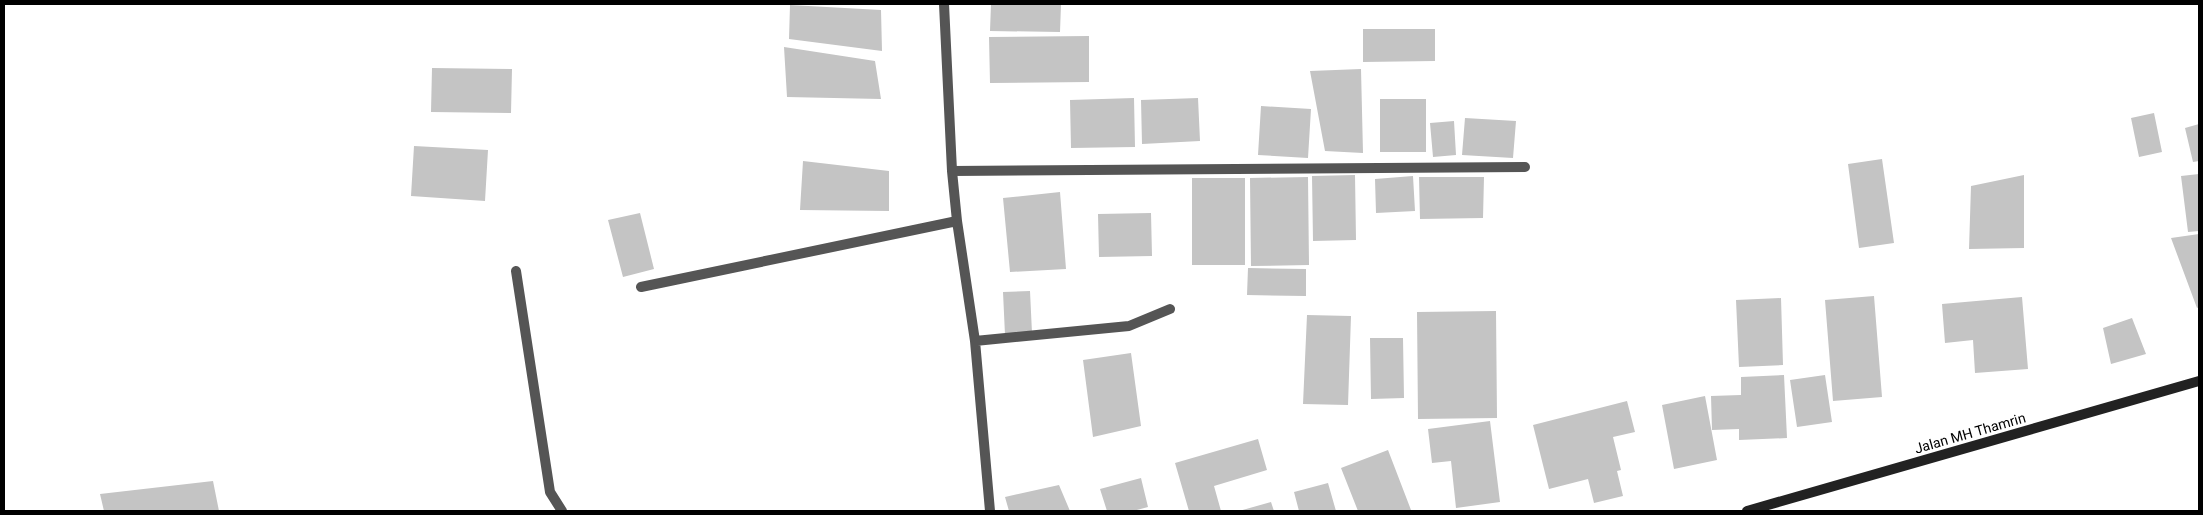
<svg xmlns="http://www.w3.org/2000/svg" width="2203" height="515" font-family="Roboto,sans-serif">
<rect width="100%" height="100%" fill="#fff"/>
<path fill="#c4c4c4" d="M 991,4 L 1061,4 L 1060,32 L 990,31 Z
M 790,5 L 881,10 L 882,51 L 789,39 Z
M 1363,29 L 1435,29 L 1435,61 L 1363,62 Z
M 1089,36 L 1089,82 L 990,83 L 989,37 Z
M 784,47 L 875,61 L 881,99 L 787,97 Z
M 432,68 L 512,69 L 511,113 L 431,112 Z
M 1361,69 L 1363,153 L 1325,151 L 1310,71 Z
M 1134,98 L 1135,147 L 1071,148 L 1070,100 Z
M 1198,98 L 1200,141 L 1142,144 L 1141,100 Z
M 1380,99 L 1426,99 L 1426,152 L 1380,152 Z
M 1261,106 L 1311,109 L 1308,158 L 1258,155 Z
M 2154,113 L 2162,152 L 2139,157 L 2131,118 Z
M 1465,118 L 1516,121 L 1513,158 L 1462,155 Z
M 1454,121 L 1456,155 L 1433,157 L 1430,123 Z
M 2199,124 L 2199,161 L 2193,162 L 2185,128 Z
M 414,146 L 488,150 L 485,201 L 411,196 Z
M 1882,159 L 1894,243 L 1859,248 L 1848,164 Z
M 803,161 L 889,171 L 889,211 L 800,210 Z
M 2199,174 L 2199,231 L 2188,232 L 2181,176 Z
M 1355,175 L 1356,240 L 1313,241 L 1312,176 Z
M 2024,175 L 2024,248 L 1969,249 L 1971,186 Z
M 1413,176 L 1415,211 L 1376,213 L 1375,179 Z
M 1308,177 L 1309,265 L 1251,266 L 1250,178 Z
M 1419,177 L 1484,177 L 1483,218 L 1420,219 Z
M 1192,178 L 1245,178 L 1245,265 L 1192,265 Z
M 1060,192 L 1066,269 L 1010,272 L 1003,198 Z
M 640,213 L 654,269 L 623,277 L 608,220 Z
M 1151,213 L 1152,256 L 1099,257 L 1098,214 Z
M 2199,234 L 2199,307 L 2197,308 L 2171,238 Z
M 1248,268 L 1306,269 L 1306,296 L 1247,295 Z
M 1030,291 L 1032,333 L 1005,335 L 1003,292 Z
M 1874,296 L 1882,397 L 1833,401 L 1825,300 Z
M 2022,297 L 2028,369 L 1975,373 L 1973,340 L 1945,343 L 1942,304 Z
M 1781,298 L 1783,365 L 1739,367 L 1736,300 Z
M 1496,311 L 1497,418 L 1418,419 L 1417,312 Z
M 1307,315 L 1351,316 L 1348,405 L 1303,404 Z
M 2132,318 L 2146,354 L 2111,364 L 2103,328 Z
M 1370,338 L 1403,338 L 1404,398 L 1371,399 Z
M 1131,353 L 1141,426 L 1093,437 L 1083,360 Z
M 1784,375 L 1787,438 L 1739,440 L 1739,429 L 1712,430 L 1711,396 L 1741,395 L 1741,377 Z
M 1825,375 L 1832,422 L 1797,427 L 1790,380 Z
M 1705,396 L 1717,460 L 1674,469 L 1662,405 Z
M 1627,401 L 1635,432 L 1613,437 L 1621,470 L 1617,471 L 1623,496 L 1594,503 L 1588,479 L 1549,489 L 1533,425 Z
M 1490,421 L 1500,502 L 1456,508 L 1451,461 L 1432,463 L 1428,429 Z
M 1258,439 L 1267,470 L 1214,486 L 1221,511 L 1189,511 L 1175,463 Z
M 1388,450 L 1411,510 L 1358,511 L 1341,468 Z
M 1141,478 L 1148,507 L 1133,511 L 1107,511 L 1100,489 Z
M 213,481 L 219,511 L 104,511 L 100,494 Z
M 1328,483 L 1336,511 L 1299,511 L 1294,492 Z
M 1059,485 L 1070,511 L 1009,511 L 1005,497 Z
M 1271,502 L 1274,511 L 1239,511 Z"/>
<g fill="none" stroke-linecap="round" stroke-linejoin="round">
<path stroke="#555" stroke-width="10" d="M 944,4 L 952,171 L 957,221 L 975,341 L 990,511
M 952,171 L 1525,167
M 516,271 L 550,492 L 562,511
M 641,287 L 957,221
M 975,341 L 1129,326 L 1170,309"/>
<path stroke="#222" stroke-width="10" d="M 1747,511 L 2199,381"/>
</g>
<g text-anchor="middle" stroke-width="4" stroke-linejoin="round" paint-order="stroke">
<g font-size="14" fill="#000" stroke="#fff">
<text transform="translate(1970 433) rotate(-16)" y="5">Jalan MH Thamrin</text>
</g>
</g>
<rect width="2203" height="515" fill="none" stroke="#000000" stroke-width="10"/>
</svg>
